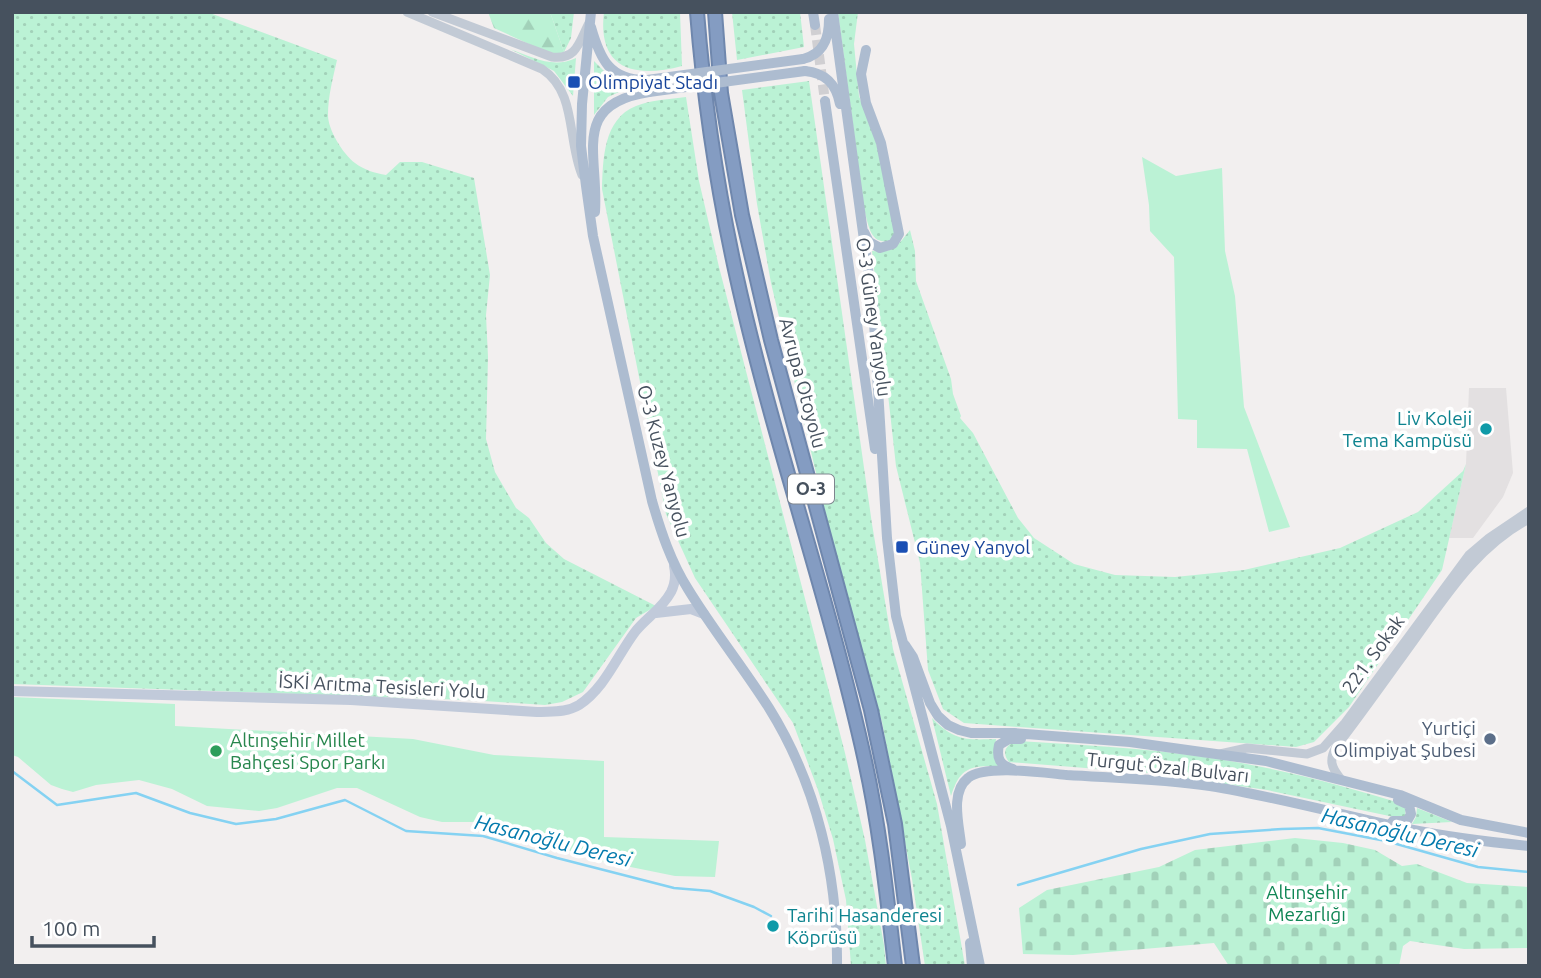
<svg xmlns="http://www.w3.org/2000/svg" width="1541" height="978" font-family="Ubuntu,sans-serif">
<defs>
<pattern id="grass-dots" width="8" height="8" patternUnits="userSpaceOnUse" patternTransform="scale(1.75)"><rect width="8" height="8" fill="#bbf2d5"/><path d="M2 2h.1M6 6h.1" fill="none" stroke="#a2d1b9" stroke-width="1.8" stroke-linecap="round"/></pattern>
<pattern id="forest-firs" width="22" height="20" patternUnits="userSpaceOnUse" patternTransform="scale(1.75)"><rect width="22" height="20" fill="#bbf2d5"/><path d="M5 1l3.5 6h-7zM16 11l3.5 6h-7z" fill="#a2d1b9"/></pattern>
<pattern id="cemetery-stones" width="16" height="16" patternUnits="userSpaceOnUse" patternTransform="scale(1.75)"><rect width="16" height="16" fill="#bbf2d5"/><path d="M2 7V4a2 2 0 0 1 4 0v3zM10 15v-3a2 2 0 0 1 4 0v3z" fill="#a2d1b9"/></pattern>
</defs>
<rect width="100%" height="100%" fill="#f2efef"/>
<path fill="#e3e0e1" d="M 1469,388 L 1506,388 L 1513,473 L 1503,497 L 1473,538 L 1449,538 L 1466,464 Z"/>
<path fill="url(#grass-dots)" d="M 12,12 L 207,12 L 337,60 C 333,78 328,96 328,115 C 328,130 343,154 355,163 C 364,170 375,173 386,175 L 400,162 L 422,162 L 474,178 L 490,275 L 486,315 L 488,357 L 486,439 L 495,472 L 516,508 L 529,518 L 546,543 L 564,559 L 656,606 L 636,618 L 583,692 L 562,702 L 545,705 L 468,700 L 12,684 Z
M 550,12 L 574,12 L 571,38 L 564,52 Z
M 604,12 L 680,12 L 682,66 C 634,79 597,69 604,12 Z
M 732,12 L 800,12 L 804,47 L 737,60 Z
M 838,12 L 858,12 L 854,44 L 859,96 L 875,138 L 896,230 L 893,240 C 870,247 869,226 864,209 Z
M 510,49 C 532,57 553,69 576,58 L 573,96 L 554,71 Z
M 594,61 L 608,75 L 630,87 L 608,97 L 594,115 Z
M 809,81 L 872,524 L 893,649 L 937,804 L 965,966 L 925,966 L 912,879 L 882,722 L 831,536 L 771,283 L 757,204 L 742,90 Z
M 686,97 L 699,181 L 719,267 L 845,753 L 865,840 L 884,945 L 886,966 L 851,966 L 846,900 L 833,839 L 818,790 L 793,723 L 695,578 L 666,514 L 602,189 C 603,160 603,119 636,106 C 651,100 670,99 686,97 Z
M 910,230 L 915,251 L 916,281 L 951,379 L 953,394 L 961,416 L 960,418 L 973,433 L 1018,518 L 1034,538 L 1074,564 L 1115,575 L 1175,577 L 1244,570 L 1340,548 L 1418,512 L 1463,471 L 1466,464 L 1442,570 L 1349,707 L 1314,742 L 1296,747 L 964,723 L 943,709 L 928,670 L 920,563 L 896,466 L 872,251 C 895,253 896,247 910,230 Z
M 932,718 C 954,741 966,740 996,739 L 994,757 L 999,766 C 970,766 960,767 951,796 Z
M 1018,741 C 1099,746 1182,750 1262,767 C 1311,777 1358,790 1406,805 L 1405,817 L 1394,817 L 1267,790 L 1149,773 L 1009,762 C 1001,752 1006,744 1018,741 Z
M 1417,808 L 1452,822 L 1412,824 L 1416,817 Z"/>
<path fill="url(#forest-firs)" d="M 488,12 L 550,12 L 564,52 L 553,55 L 494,28 Z"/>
<path fill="url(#cemetery-stones)" d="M 1295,838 L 1343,843 L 1375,850 L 1402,866 L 1417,864 L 1467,883 L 1529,887 L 1529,948 L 1464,949 L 1410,941 L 1403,946 L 1399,966 L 1229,966 L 1214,943 L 1073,955 L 1023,954 L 1019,908 L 1047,890 L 1159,867 L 1195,850 Z"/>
<path fill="#bbf2d5" d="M 1142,157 L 1176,176 L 1222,168 L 1225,251 L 1235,296 L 1244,407 L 1290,527 L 1269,532 L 1247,449 L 1197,448 L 1197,420 L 1178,419 L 1174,257 L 1150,231 L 1149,205 Z
M 12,697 L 175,704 L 175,726 L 413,739 L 494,755 L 604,761 L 604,837 L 719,841 L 715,877 L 675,876 L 601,861 L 478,822 L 442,822 L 420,817 L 357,788 L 337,788 L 277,808 L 259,811 L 207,806 L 172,789 L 139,780 L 96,785 L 73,792 L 62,789 L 51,785 L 18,757 L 12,755 Z"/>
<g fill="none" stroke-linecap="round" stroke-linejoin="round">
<path stroke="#85d2f2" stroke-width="2.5" d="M 12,771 L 57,805 L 136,793 L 190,813 L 236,824 L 276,819 L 345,800 L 406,831 L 483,836 L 557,858 L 674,888 L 710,891 L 754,907 L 771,916
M 1018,885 L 1141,849 L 1210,834 L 1282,829 L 1318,828 L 1386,841 L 1478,867 L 1529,872"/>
<path stroke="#d0cfd2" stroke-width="10" stroke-dasharray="10 5" stroke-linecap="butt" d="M 815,25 L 825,101"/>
<defs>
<path id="motorway" d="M 697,12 C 704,101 717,187 736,274 C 772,438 829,597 865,761 C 880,829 887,897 895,966
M 715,12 L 721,93 L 742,215 L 771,340 L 871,710 L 895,824 L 913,966"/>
</defs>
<use href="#motorway" stroke="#6f87ad" stroke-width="16"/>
<path stroke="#c2cad5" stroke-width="9" d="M 407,12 L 542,69 C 577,92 567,139 582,175
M 432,12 L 552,57 C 577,60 579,42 589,23
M 1220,754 L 1247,748 L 1307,754 L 1323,748 L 1345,723 L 1469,555 L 1489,538 L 1529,511
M 1340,778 C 1331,767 1329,760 1336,747 C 1363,712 1389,675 1415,639 C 1448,593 1478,546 1529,519"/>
<path stroke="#c1cada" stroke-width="10" d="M 656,613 L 691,609 L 704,614
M 12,691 L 351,700 L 537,712 C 552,711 566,713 579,705 C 605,688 617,656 635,632 C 646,618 662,609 671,592 C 675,584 676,575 674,566"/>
<path stroke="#adbcd0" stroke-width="10" d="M 591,12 L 582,104 L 581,146 L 586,186 L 593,236 L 652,501 C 661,532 671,562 688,589 C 713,630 743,667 769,708 C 817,785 838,876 837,966
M 813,12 L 815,25
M 833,12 L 873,306 L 887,538 L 896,616 L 951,826 L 980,966
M 591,27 C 600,59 610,81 647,80
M 803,59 C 824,54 829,38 829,19
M 805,71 C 826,73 836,84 840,104
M 825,101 L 875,449
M 595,212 C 599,155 570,104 649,92
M 864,232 L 869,242 L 880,248 L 893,244 L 899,234 L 881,143 L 866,103 L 861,74 L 866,50
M 905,645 L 913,657 L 930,703 L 938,716 L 948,725 L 959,730 L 971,733 L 1014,733 L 1130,742 L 1266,761 L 1400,795 L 1461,820 L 1529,833
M 1013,769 C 1000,765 996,759 999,745 L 1009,739 L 1021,739
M 1393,821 L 1407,821 L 1411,814 L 1409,805 L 1398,800
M 961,844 C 959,824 950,792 968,778 C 985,764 1045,773 1067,775 C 1115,778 1163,779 1210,786 C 1277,797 1342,815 1408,829 C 1448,837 1488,842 1529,846
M 970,943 L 972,966"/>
<use href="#motorway" stroke="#849cc2" stroke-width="12"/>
<path stroke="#adbcd0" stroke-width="10" d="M 647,80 L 803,59
M 649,92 L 805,71"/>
</g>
<g fill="#1a4fb4" stroke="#fff" stroke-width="2.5">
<rect x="567" y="75" width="14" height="14" rx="3.5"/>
<rect x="895" y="540" width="14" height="14" rx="3.5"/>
</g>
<g fill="#0f9aa8" stroke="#fff" stroke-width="2.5">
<circle cx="1486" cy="429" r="7"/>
<circle cx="773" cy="926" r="7"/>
</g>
<circle fill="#5c6f8a" stroke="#fff" stroke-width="2.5" cx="1490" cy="739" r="7"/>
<circle fill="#2e9e5b" stroke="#fff" stroke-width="2.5" cx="216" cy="751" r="7"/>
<g text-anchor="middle" stroke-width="7" stroke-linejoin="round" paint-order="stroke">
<rect fill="#fff" stroke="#7e858e" stroke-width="2" x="788" y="474.5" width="46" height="29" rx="5"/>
<g font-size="18" font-weight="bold" fill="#46515e">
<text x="811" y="495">O-3</text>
</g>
<g font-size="19" fill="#164399" stroke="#fff" text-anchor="start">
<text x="588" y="89">Olimpiyat Stadı</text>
<text x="916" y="554">Güney Yanyol</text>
</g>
<g font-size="19" fill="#46515e" stroke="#fff">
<text transform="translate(874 317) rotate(82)" y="7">O-3 Güney Yanyolu</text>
<text transform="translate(803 383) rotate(75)" y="7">Avrupa Otoyolu</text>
<text transform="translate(664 461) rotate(75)" y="7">O-3 Kuzey Yanyolu</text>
<text transform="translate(1373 654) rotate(-54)" y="7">221. Sokak</text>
<text transform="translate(382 686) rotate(3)" y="7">İSKİ Arıtma Tesisleri Yolu</text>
<text transform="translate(1168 767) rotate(6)" y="7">Turgut Özal Bulvarı</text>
</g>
<g font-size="19" fill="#0d838f" stroke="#fff" text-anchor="end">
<text x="1472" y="425">Liv Koleji<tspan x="1472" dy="22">Tema Kampüsü</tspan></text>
<text x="787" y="922" text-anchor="start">Tarihi Hasanderesi<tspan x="787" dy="22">Köprüsü</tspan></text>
</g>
<g font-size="19" fill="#4e5e75" stroke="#fff" text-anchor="end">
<text x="1476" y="735">Yurtiçi<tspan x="1476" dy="22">Olimpiyat Şubesi</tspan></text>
</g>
<g font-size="19" fill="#27864d" stroke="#fff" text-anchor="start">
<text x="230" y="747">Altınşehir Millet<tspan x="230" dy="22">Bahçesi Spor Parkı</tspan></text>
</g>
<g font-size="19" fill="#108655" stroke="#fff">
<text x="1307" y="899">Altınşehir<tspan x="1307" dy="22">Mezarlığı</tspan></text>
</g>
<g font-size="21" font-style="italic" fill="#037aad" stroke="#fff">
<text transform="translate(1400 833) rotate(13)" y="7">Hasanoğlu Deresi</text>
<text transform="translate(553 841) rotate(14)" y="7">Hasanoğlu Deresi</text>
</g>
</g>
<rect width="1541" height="978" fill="none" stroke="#46515e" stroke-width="28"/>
<path d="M32 936v10h122v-10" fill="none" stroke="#46515e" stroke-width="3.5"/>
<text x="42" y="936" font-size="21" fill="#46515e" stroke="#ffffff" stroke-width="5" paint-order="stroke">100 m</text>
</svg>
